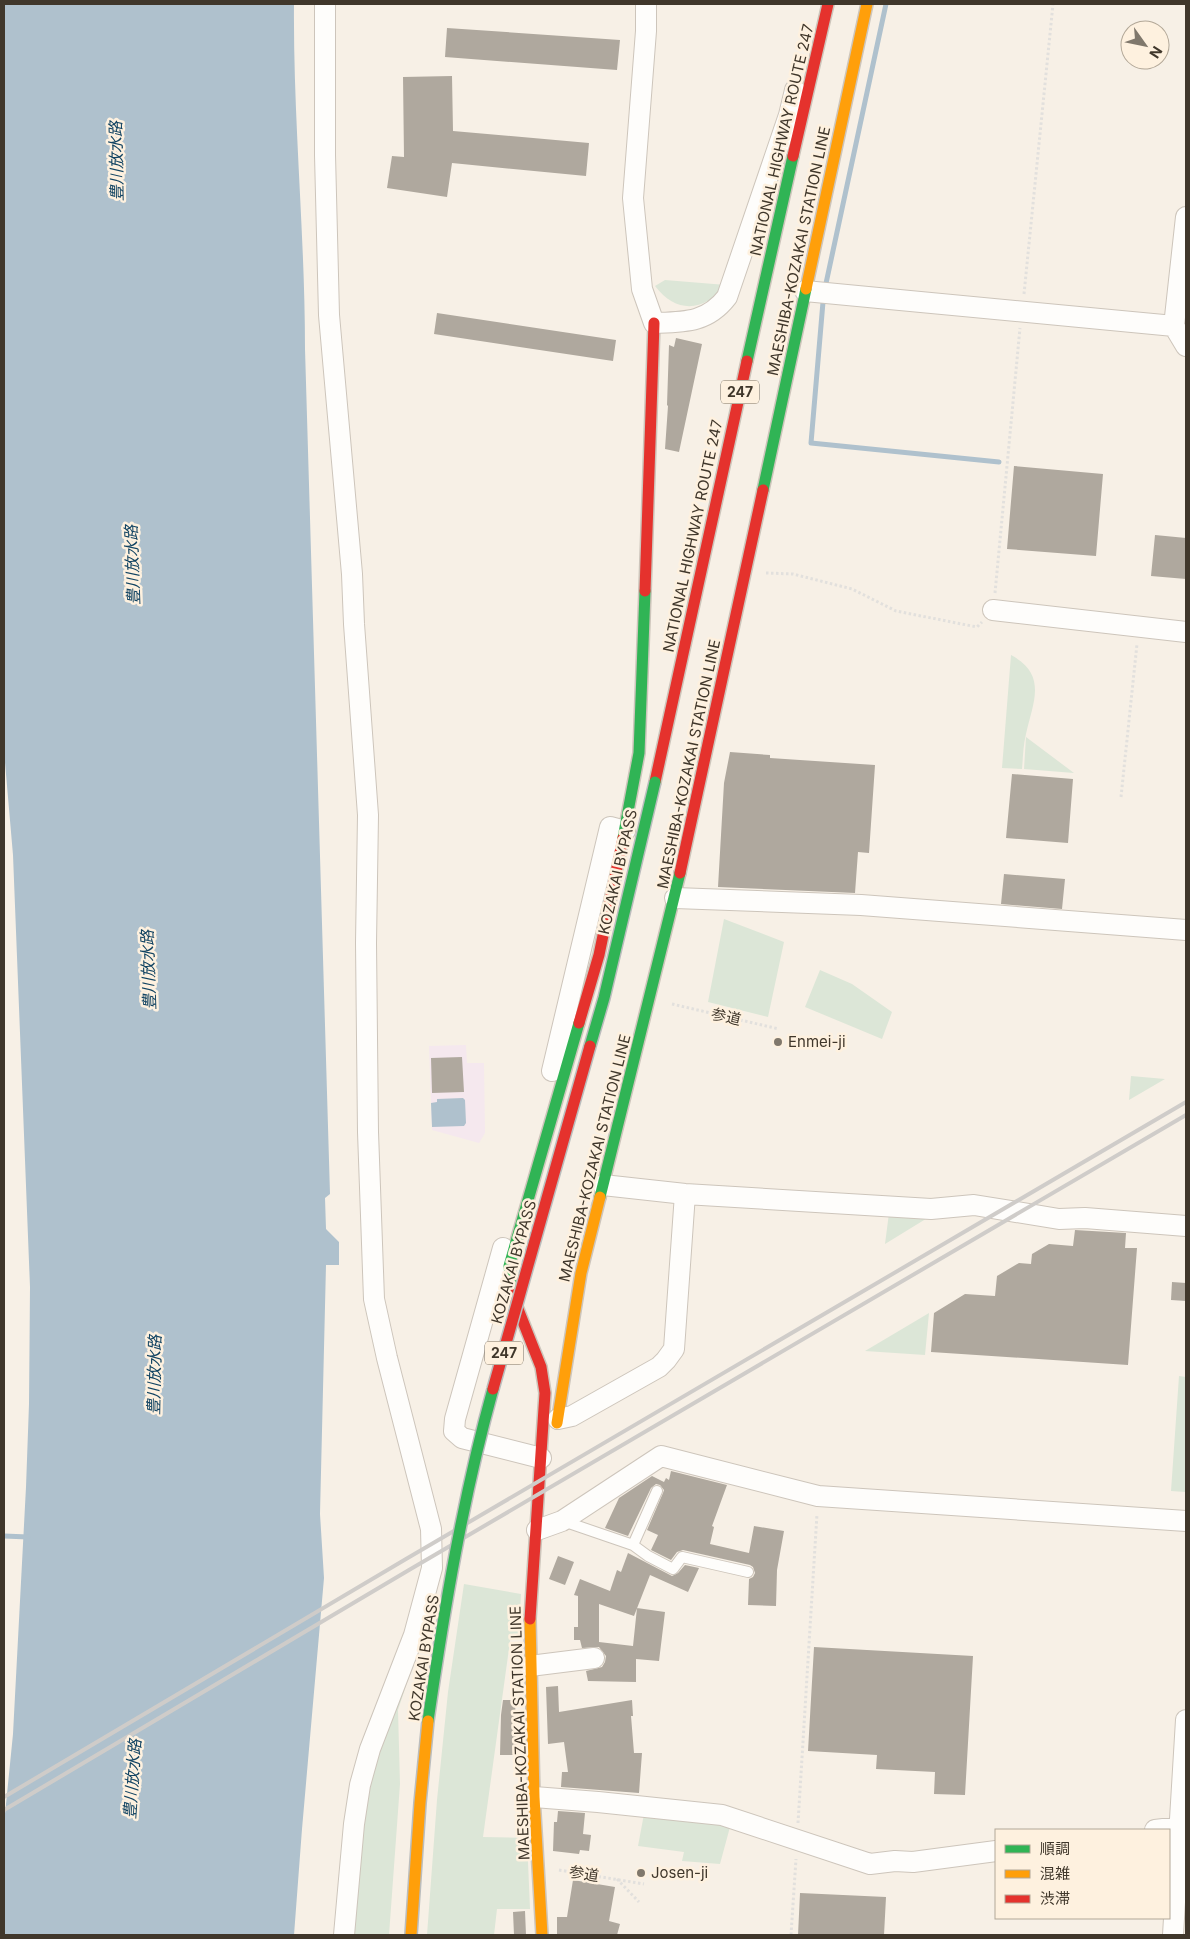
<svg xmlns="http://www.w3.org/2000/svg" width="1190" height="1939" font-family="Inter,'Noto Sans JP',sans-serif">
<rect width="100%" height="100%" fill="#f7f0e6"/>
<path fill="#f5e8ee" d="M 466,1045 L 467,1063 L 484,1063 L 485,1133 L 479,1143 L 432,1130 L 429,1046 Z"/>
<path fill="#dce6d7" d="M 665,280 L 726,285 C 705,311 677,315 655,286 Z
M 1011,655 C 1048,675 1033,702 1026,734 C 1023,746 1023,758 1022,769 L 1002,768 Z
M 1026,737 L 1074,773 L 1024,769 Z
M 724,919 L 784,942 L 768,1017 L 708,1002 Z
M 820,970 L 852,984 L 892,1012 L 882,1039 L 805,1007 Z
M 1131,1076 L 1165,1079 L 1129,1100 Z
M 889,1213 L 929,1217 L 885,1244 Z
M 929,1313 L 925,1355 L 865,1351 Z
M 1179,1376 L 1186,1377 L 1185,1492 L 1171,1491 Z
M 464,1584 L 521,1594 L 519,1634 L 511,1634 L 483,1837 L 527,1838 L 530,1909 L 497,1909 L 494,1935 L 427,1935 L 437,1800 L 448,1692 Z
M 418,1649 L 398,1710 L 400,1784 L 389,1935 L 350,1935 L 365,1790 Z
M 644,1814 L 716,1821 L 730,1827 L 720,1864 L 682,1861 L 684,1852 L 638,1846 Z"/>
<path fill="#afc1cd" d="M 4,4 L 294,4 C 293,119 305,234 305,349 L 330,1194 L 325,1198 L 326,1229 L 339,1242 L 339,1265 L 326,1265 L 320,1514 L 324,1578 L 302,1829 L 294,1935 L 4,1935 L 4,1824 L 13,1734 L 26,1487 L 29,1404 L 30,1287 L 13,855 L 4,751 Z
M 463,1098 L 465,1100 L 466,1123 L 464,1126 L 432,1127 L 431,1103 L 437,1102 L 437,1099 Z"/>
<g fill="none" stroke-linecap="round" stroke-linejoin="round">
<path stroke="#afc1cd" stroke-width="5" d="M 825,288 L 886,4
M 823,302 L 811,443 L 999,462
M 4,1536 L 28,1537"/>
</g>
<path fill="#afa89e" d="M 447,28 L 620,40 L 617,70 L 445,57 Z
M 452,76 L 453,131 L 589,143 L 586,176 L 452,163 L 447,197 L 387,188 L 392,156 L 404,157 L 403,77 Z
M 437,313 L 616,340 L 613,361 L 434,334 Z
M 676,338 L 702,344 L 679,452 L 665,449 L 668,406 L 667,405 L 669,345 L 674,347 Z
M 1014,466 L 1103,474 L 1096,556 L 1007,549 Z
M 1155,535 L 1186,538 L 1186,579 L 1151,576 Z
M 730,752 L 770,755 L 770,758 L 875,765 L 869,853 L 858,852 L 855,893 L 718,887 L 724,783 Z
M 1012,774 L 1073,779 L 1068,843 L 1006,838 Z
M 1004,874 L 1065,879 L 1062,909 L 1001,904 Z
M 462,1057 L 464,1092 L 432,1093 L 431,1058 Z
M 1075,1230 L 1126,1233 L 1125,1248 L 1137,1248 L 1128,1365 L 931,1352 L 934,1313 L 965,1294 L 995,1296 L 997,1276 L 1019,1263 L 1031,1264 L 1032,1254 L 1049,1244 L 1073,1246 Z
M 1172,1282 L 1186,1283 L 1186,1301 L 1171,1300 Z
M 671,1471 L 727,1485 L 712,1526 L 714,1527 L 710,1544 L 749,1553 L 754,1526 L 784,1531 L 777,1570 L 776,1606 L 748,1605 L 749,1579 L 753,1577 L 755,1573 L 753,1567 L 750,1565 L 683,1550 L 677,1552 L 671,1560 L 651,1550 L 658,1535 L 647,1530 L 663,1493 L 664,1490 L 660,1485 L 656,1484 L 651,1488 L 628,1536 L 605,1528 L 619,1498 L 652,1476 L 664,1482 L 666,1478 L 669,1480 Z
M 628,1553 L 672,1576 L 678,1573 L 685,1565 L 699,1568 L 688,1592 L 650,1575 L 634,1616 L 599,1604 L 599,1642 L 633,1646 L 637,1608 L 665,1612 L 659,1661 L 636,1659 L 636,1682 L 588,1681 L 586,1671 L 602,1667 L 605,1662 L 606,1656 L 599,1647 L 582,1648 L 580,1640 L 574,1640 L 574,1627 L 578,1627 L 578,1596 L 574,1595 L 580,1579 L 610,1591 L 617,1570 L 621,1572 Z
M 558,1556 L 574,1562 L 565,1585 L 549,1579 Z
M 814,1647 L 973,1656 L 965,1795 L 934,1794 L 935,1772 L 876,1769 L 877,1755 L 808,1751 Z
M 558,1686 L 559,1712 L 632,1700 L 633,1716 L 631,1716 L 634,1753 L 642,1753 L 639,1793 L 561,1787 L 562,1772 L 568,1772 L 564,1742 L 548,1744 L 546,1687 Z
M 503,1700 L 515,1700 L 517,1755 L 500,1755 L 501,1715 Z
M 558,1811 L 585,1813 L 583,1834 L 591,1835 L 589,1851 L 580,1850 L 579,1854 L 553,1851 L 554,1822 L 557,1822 Z
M 573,1880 L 615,1887 L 609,1921 L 620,1924 L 617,1935 L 557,1935 L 557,1917 L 567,1917 Z
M 800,1893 L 886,1897 L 884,1935 L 798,1935 Z
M 525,1911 L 526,1935 L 514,1935 L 513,1912 Z"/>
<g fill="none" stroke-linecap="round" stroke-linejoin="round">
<defs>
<path id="lane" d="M 563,1521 L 633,1545 L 648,1556 L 673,1569 L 682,1557 L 748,1572
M 633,1545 L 657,1491"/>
<path id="street" d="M 325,4 L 325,155 L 329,315 L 352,574 L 354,624 L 368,815 L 366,943 L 368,1132 L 374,1299 L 387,1358 L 431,1529 L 432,1568 L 414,1635 L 370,1749 L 360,1785 L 354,1824 L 344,1935
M 646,4 L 646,31 L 633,198 L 642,289 L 654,323 C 684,322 707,323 727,297 L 789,115 L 795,90
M 1186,217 L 1174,326 L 1186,346
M 805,291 L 1174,326
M 993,610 L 1186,632
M 675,898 L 861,905 L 1186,930
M 552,1071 L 610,827 L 625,831
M 603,1185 L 685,1194 L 931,1209 L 974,1205 L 1059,1219 L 1085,1218 L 1186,1226
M 503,1248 L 455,1419 L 454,1431 L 462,1438 L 541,1458
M 558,1419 L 572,1416 L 659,1367 L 666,1360 L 674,1349 L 685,1194
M 537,1530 L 562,1521 L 661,1456 L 818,1496 L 1186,1521
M 530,1666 L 594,1658
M 534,1797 L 598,1802 L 722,1815 L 870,1864 L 895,1861 L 913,1862 L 996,1851
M 1155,1830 L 1180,1827
M 1173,1935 L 1186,1720"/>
<path id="fast" d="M 747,361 L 793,156
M 763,490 L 806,289
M 623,838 L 639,753 L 645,591
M 600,1197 L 680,873
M 512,1294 L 509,1266 L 579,1023"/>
<path id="slow" d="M 806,289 L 867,4
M 557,1423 L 581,1273 L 600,1197
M 530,1619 L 534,1797 L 542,1935"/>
<path id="jam" d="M 793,156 L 828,4
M 645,591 L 654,323
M 655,782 L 747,361
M 680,873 L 763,490
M 579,1023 L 599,955 L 623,838
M 512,1294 L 541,1367 L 545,1393 L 530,1619"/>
</defs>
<use href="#lane" stroke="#cdc5bb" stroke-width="12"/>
<use href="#street" stroke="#cdc5bb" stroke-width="22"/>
<use href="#fast" stroke="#cdc5bb" stroke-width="14"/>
<use href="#slow" stroke="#cdc5bb" stroke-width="14"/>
<use href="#jam" stroke="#cdc5bb" stroke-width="14"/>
<path stroke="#e2e0dd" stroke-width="3" stroke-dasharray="2.5 2.5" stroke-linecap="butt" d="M 1024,294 L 1053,4
M 766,573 L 793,574 L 852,589 L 896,611 L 977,627 L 982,622
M 995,593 L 1020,328
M 1121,797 L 1137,644
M 672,1004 L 779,1029
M 798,1823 L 817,1514
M 559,1870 L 644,1884
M 617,1879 L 639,1902
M 791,1935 L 796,1859"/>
<use href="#lane" stroke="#fefdfb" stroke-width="10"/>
<use href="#street" stroke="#fefdfb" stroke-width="20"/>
<use href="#fast" stroke="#30b455" stroke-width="11"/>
<use href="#slow" stroke="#ff9f0a" stroke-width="11"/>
<use href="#jam" stroke="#e5322d" stroke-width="11"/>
<path stroke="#cfccc9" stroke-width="4" d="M 4,1797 L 406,1559 L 1186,1102
M 4,1810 L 409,1570 L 1186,1115"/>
<defs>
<path id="fast-bridge" d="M 590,1046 L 604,998 L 655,782
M 428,1721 C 444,1610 463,1497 493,1389"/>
<path id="slow-bridge" d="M 411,1935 L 420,1803 L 428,1721"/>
<path id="jam-bridge" d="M 493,1389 L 590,1046"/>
</defs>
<use href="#fast-bridge" stroke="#bbbdbd" stroke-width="14" stroke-linecap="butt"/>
<use href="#slow-bridge" stroke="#bbbdbd" stroke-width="14" stroke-linecap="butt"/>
<use href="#jam-bridge" stroke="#bbbdbd" stroke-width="14" stroke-linecap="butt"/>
<use href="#fast-bridge" stroke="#30b455" stroke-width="11"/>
<use href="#slow-bridge" stroke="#ff9f0a" stroke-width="11"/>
<use href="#jam-bridge" stroke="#e5322d" stroke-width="11"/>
</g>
<g fill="#80786c" stroke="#fef1df" stroke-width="2">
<circle cx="778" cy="1042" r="5"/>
<circle cx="641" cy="1873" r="5"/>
</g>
<g text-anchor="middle" stroke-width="5" stroke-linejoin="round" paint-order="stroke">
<g fill="#fef1df" stroke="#796f61" stroke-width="1">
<rect x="721" y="380.5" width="38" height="23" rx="4"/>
<rect x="485" y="1341.5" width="38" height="23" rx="4"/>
</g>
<g font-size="14" font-weight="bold" fill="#40372b">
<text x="740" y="397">247</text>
<text x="504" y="1358">247</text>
</g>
<g font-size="15" fill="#40372b" stroke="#fef1df">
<text transform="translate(782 140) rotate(-77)" y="5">NATIONAL HIGHWAY ROUTE 247</text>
<text transform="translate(799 251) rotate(-78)" y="5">MAESHIBA-KOZAKAI STATION LINE</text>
<text transform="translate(693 536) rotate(-78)" y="5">NATIONAL HIGHWAY ROUTE 247</text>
<text transform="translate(689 764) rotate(-78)" y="5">MAESHIBA-KOZAKAI STATION LINE</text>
<text transform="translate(618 872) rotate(-77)" y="5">KOZAKAI BYPASS</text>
<text transform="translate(726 1017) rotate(13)" y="5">参道</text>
<text transform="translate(595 1158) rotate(-76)" y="5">MAESHIBA-KOZAKAI STATION LINE</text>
<text transform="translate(514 1262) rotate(-74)" y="5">KOZAKAI BYPASS</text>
<text transform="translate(424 1658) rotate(-81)" y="5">KOZAKAI BYPASS</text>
<text transform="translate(520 1733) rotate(-92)" y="5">MAESHIBA-KOZAKAI STATION LINE</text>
<text transform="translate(584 1874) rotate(9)" y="5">参道</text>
</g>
<g font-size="15" fill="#40372b" stroke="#fef1df" text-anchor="start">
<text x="788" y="1047">Enmei-ji</text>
<text x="651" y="1878">Josen-ji</text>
</g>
<g font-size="16" font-style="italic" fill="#114362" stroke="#fef1df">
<text transform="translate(116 161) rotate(-91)" y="6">豊川放水路</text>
<text transform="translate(132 565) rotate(-92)" y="6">豊川放水路</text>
<text transform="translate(148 970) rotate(-92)" y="6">豊川放水路</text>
<text transform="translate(154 1375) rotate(-89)" y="6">豊川放水路</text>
<text transform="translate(132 1779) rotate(-86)" y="6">豊川放水路</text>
</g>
</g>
<rect width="1190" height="1939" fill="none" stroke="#40372b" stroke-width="10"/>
<rect x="995" y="1829" width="175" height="90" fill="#fef1df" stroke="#b2a797"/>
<rect x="1005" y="1845" width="25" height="8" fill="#30b455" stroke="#b2a797"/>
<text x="1040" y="1854" font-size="15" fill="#40372b">順調</text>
<rect x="1005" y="1870" width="25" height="8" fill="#ff9f0a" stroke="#b2a797"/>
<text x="1040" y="1879" font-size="15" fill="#40372b">混雑</text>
<rect x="1005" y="1895" width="25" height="8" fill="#e5322d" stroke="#b2a797"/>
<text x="1040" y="1904" font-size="15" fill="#40372b">渋滞</text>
<g transform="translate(1145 45) rotate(123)"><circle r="24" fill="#fef1df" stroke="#b2a797"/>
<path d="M0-4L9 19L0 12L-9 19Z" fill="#80786c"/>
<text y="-8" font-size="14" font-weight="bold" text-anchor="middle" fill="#40372b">N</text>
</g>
</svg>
